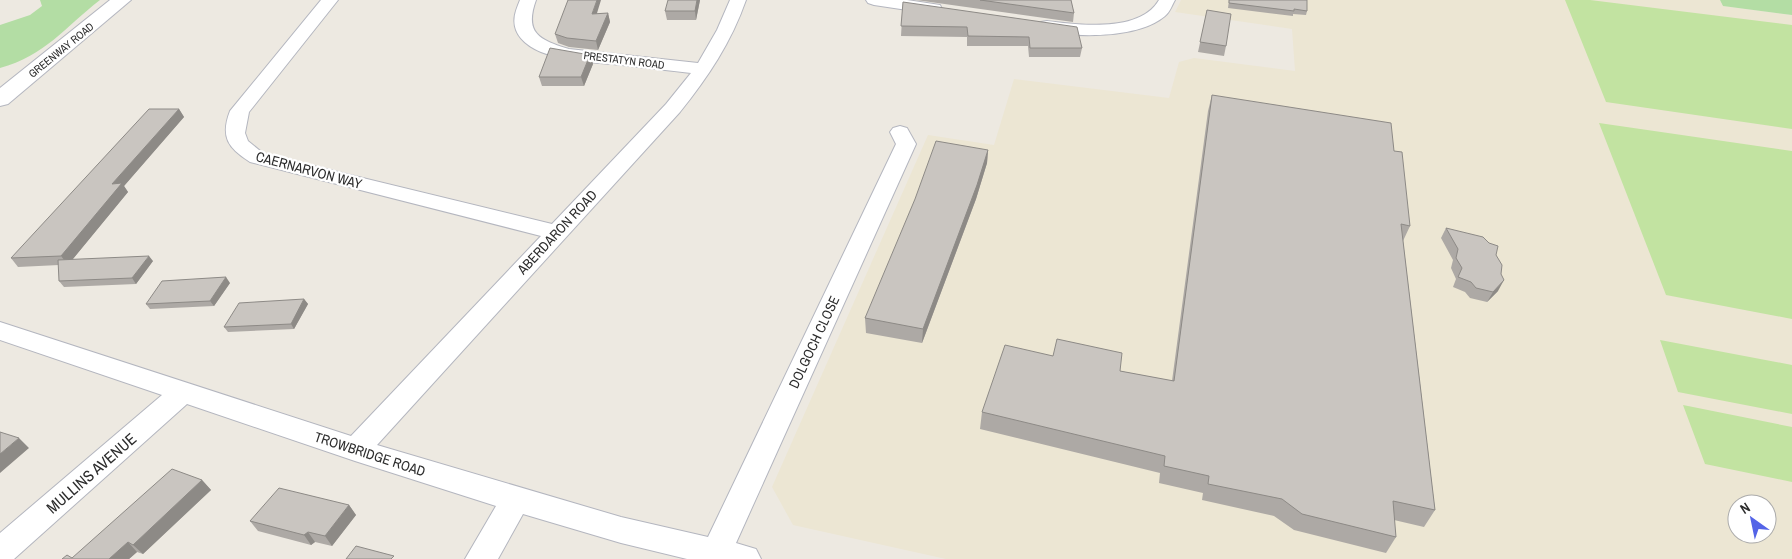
<svg xmlns="http://www.w3.org/2000/svg" width="1792" height="559" font-family="'Archivo Narrow',sans-serif">
<rect width="100%" height="100%" fill="#ede9e1"/>
<path fill="#ece6d3" fill-rule="evenodd" d="M 1181,0 L 1720,0 L 1723,6 L 1792,15 L 1792,559 L 946,559 L 793,525 L 772,487 L 928,135 L 994,145 L 1014,79 L 1169,98 L 1179,62 L 1194,58 L 1295,71 L 1292,29 L 1175,12 ZM 1737,504 L 1767,504 L 1767,534 L 1737,534 Z"/>
<path fill="#b3dda4" d="M 40,0 L 100,0 C 65,27 45,56 0,68 L 0,25 L 30,15 L 42,6 Z
M 1720,0 L 1792,0 L 1792,15 L 1723,6 Z"/>
<path fill="#c2e3a1" d="M 1565,0 L 1590,0 L 1792,25 L 1792,129 L 1606,102 Z
M 1599,123 L 1792,151 L 1792,319 L 1666,295 Z
M 1660,340 L 1792,365 L 1792,414 L 1678,392 Z
M 1683,405 L 1792,427 L 1792,482 L 1705,464 Z"/>
<g fill="none" stroke-linecap="round" stroke-linejoin="round">
<defs>
<path id="street" d="M 321,0 L 338,0 L 249,112 L 245,133 L 248,141 L 264,154 L 552,224 L 666,104 L 691,73 C 668,70 645,68 622,65 C 593,62 529,62 516,30 C 512,19 516,10 520,0 L 536,0 C 524,33 539,40 569,49 L 698,63 L 717,30 L 730,0 L 746,0 C 731,43 708,77 680,112 L 377,445 L 621,517 L 708,537 L 896,144 L 890,132 L 893,128 L 900,126 L 907,128 L 916,144 L 736,543 L 756,549 L 761,559 L 687,559 L 621,543 L 523,514 L 498,559 L 465,559 L 496,506 L 355,461 L 187,404 L 14,559 L 0,559 L 0,533 L 162,395 L 0,340 L 0,322 L 351,436 L 541,236 L 250,162 C 228,148 220,137 230,111 Z
M 866,0 L 907,0 L 940,5 L 942,9 L 940,13 L 934,14 L 874,5 L 868,3 Z
M 1159,0 L 1175,0 C 1172,5 1170,12 1165,16 C 1138,39 1074,38 1041,30 L 1038,26 L 1041,22 L 1047,21 C 1079,25 1140,33 1159,0 Z"/>
<path id="secondary" d="M 110,0 L 131,0 L 8,104 L 0,106 L 0,88 Z"/>
</defs>
<use href="#street" stroke="#b4b6bf" stroke-width="2"/>
<use href="#secondary" stroke="#b4b6bf" stroke-width="2"/>
<use href="#street" fill="#fff" fill-rule="evenodd"/>
<use href="#secondary" fill="#fff" fill-rule="evenodd"/>
</g>
<path fill="#ada9a5" d="M 700,0 L 696,20 L 667,20 L 665,11 Z
M 916,0 L 1071,0 L 1074,13 L 1073,22 Z
M 1229,0 L 1307,0 L 1307,11 L 1306,15 L 1293,14 L 1293,16 L 1228,8 Z
M 903,2 L 1082,48 L 1080,57 L 1029,57 L 1028,46 L 967,46 L 967,37 L 901,36 Z
M 1207,10 L 1226,46 L 1224,56 L 1198,52 Z
M 608,13 L 610,22 L 598,50 L 569,47 L 558,43 L 555,34 L 597,14 Z
M 590,55 L 593,64 L 584,86 L 542,86 L 539,77 Z
M 1212,95 L 1394,151 L 1410,226 L 1403,241 L 1435,510 L 1424,527 L 1394,520 L 1396,537 L 1386,553 L 1294,530 L 1274,516 L 1202,500 L 1203,493 L 1159,483 L 1160,473 L 980,429 L 982,412 L 1120,371 L 1172,381 L 1208,111 Z
M 179,109 L 184,117 L 124,186 L 128,192 L 72,260 L 153,261 L 136,284 L 64,287 L 59,281 L 59,265 L 18,267 L 11,258 Z
M 988,150 L 987,163 L 976,199 L 922,343 L 866,333 L 865,318 Z
M 1446,228 L 1496,255 L 1498,291 L 1487,302 L 1470,298 L 1465,292 L 1453,287 L 1456,279 L 1451,268 L 1453,260 L 1441,238 Z
M 230,283 L 214,306 L 150,309 L 146,304 Z
M 304,299 L 308,304 L 294,329 L 228,332 L 224,327 Z
M 202,480 L 211,490 L 143,554 L 137,552 L 129,559 L 62,559 L 72,558 Z
M 349,505 L 356,515 L 332,546 L 315,542 L 311,545 L 258,531 L 250,521 Z"/>
<path fill="#8d8a86" d="M 597,0 L 601,0 L 594,23 L 592,14 Z
M 697,0 L 700,0 L 696,20 L 695,11 Z
M 608,13 L 610,22 L 598,50 L 596,41 Z
M 590,55 L 593,64 L 584,86 L 581,77 Z
M 179,109 L 184,117 L 124,186 L 128,192 L 68,265 L 61,256 L 112,184 Z
M 988,150 L 987,163 L 976,199 L 922,343 L 923,329 Z
M 149,256 L 153,261 L 136,284 L 132,278 Z
M 226,277 L 230,283 L 214,306 L 210,301 Z
M 1504,280 L 1498,291 L 1487,302 L 1493,292 Z
M 304,299 L 308,304 L 294,329 L 291,324 Z
M 19,438 L 29,448 L 0,473 L 0,454 Z
M 202,480 L 211,490 L 143,554 L 133,545 Z
M 349,505 L 356,515 L 332,546 L 325,536 Z
M 308,532 L 315,542 L 311,545 L 304,535 Z
M 128,542 L 137,552 L 129,559 L 109,559 Z"/>
<path fill="#c9c5c0" stroke="#8d8a86" d="M 568,0 L 597,0 L 592,14 L 608,13 L 596,41 L 567,38 L 555,34 Z
M 668,0 L 697,0 L 695,11 L 665,11 Z
M 980,0 L 1071,0 L 1074,13 Z
M 1229,0 L 1307,0 L 1307,11 L 1294,9 L 1294,11 L 1229,3 Z
M 903,2 L 1077,27 L 1082,48 L 1030,48 L 1029,37 L 968,36 L 967,27 L 901,26 Z
M 1207,10 L 1231,14 L 1226,46 L 1200,42 Z
M 550,48 L 590,55 L 581,77 L 539,77 Z
M 1212,95 L 1391,123 L 1394,151 L 1402,152 L 1410,226 L 1401,224 L 1435,510 L 1393,501 L 1396,537 L 1302,514 L 1282,499 L 1208,484 L 1209,476 L 1164,466 L 1165,456 L 982,412 L 1005,345 L 1053,356 L 1057,339 L 1122,353 L 1120,371 L 1174,381 Z
M 149,109 L 179,109 L 112,184 L 122,183 L 61,256 L 11,258 Z
M 936,141 L 988,150 L 977,185 L 923,329 L 865,318 L 915,199 Z
M 1446,228 L 1483,237 L 1489,243 L 1498,246 L 1496,255 L 1502,265 L 1501,274 L 1504,280 L 1493,292 L 1476,288 L 1471,282 L 1458,277 L 1462,268 L 1456,258 L 1458,249 Z
M 149,256 L 132,278 L 59,281 L 58,260 Z
M 226,277 L 210,301 L 146,304 L 162,281 Z
M 304,299 L 291,324 L 224,327 L 239,303 Z
M 0,432 L 19,438 L 0,454 Z
M 172,469 L 202,480 L 133,545 L 128,542 L 109,559 L 62,559 L 67,555 L 72,558 Z
M 279,488 L 349,505 L 325,536 L 308,532 L 304,535 L 250,521 Z
M 356,546 L 394,556 L 391,559 L 346,559 Z"/>
<g text-anchor="middle" stroke-width="4.5" stroke-linejoin="round" paint-order="stroke">
<g font-size="11" fill="#2d2d2d" stroke="#fff">
<text transform="translate(61 50) rotate(-39)" y="4">GREENWAY ROAD</text>
<text transform="translate(624 60) rotate(7)" y="4">PRESTATYN ROAD</text>
</g>
<g font-size="14" fill="#2d2d2d" stroke="#fff">
<text transform="translate(309 170) rotate(15)" y="5">CAERNARVON WAY</text>
<text transform="translate(557 232) rotate(-47)" y="5">ABERDARON ROAD</text>
<text transform="translate(814 342) rotate(-65)" y="5">DOLGOCH CLOSE</text>
<text transform="translate(370 454) rotate(18)" y="5">TROWBRIDGE ROAD</text>
</g>
<g font-size="16" fill="#2d2d2d" stroke="#fff">
<text transform="translate(91 473) rotate(-41)" y="6">MULLINS AVENUE</text>
</g>
</g>
<g transform="translate(1752 519) rotate(327)"><circle r="24" fill="#ffffff" stroke="#ababab"/>
<path d="M0-4L9 19L0 12L-9 19Z" fill="#5464e7"/>
<text y="-8" font-size="14" font-weight="bold" text-anchor="middle" fill="#2d2d2d">N</text>
</g>
</svg>
